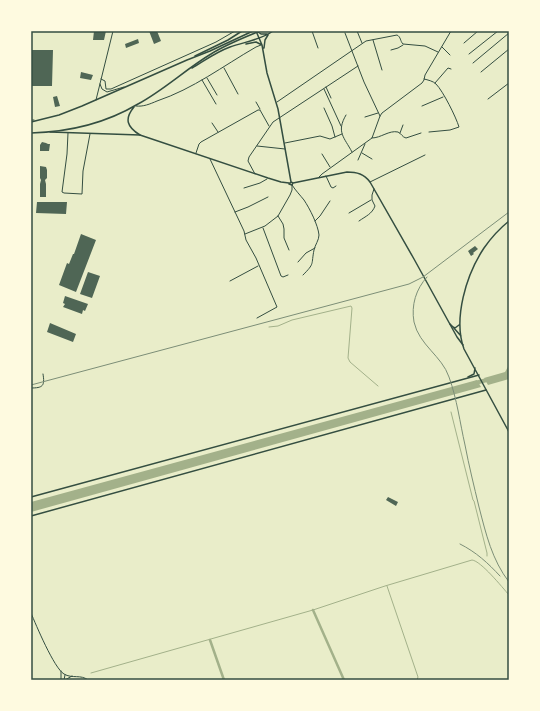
<svg xmlns="http://www.w3.org/2000/svg" width="540" height="711" font-family="'Roboto Serif',serif">
<rect width="100%" height="100%" fill="#e9edc9"/>
<path fill="#a3b18a" d="M 509,365 L 509,379 L 488,385 L 484,378 L 505,372 Z
M 477,380 L 481,387 L 31,512 L 31,502 Z"/>
<g fill="none" stroke-linecap="round" stroke-linejoin="round">
<path stroke="#a3b18a" stroke-width="1" d="M 269,327 L 278,326 L 292,320 L 351,306 L 352,308 L 348,358 L 350,362 L 378,386
M 451,412 L 473,500 L 474,501 L 487,553 L 487,556
M 387,586 L 418,677 L 417,680
M 91,673 L 313,610 L 385,586 L 472,560 C 481,561 502,587 509,595"/>
<path stroke="#a3b18a" stroke-width="2.5" d="M 313,610 L 344,680
M 210,640 L 224,680"/>
<path stroke="#a3b18a" stroke-width="4" d="M 475,383 L 491,379"/>
</g>
<path fill="#4f6655" d="M 94,31 L 106,31 L 104,40 L 93,40 Z
M 149,31 L 157,31 L 161,41 L 154,44 Z
M 138,39 L 139,43 L 126,48 L 125,44 Z
M 31,50 L 53,50 L 52,86 L 31,86 Z
M 81,72 L 93,75 L 91,80 L 80,78 Z
M 57,96 L 60,106 L 55,107 L 53,97 Z
M 42,142 L 46,143 L 48,144 L 50,144 L 49,151 L 40,151 L 40,145 Z
M 40,166 L 46,167 L 47,170 L 47,178 L 45,180 L 46,184 L 46,197 L 40,197 L 40,184 L 41,180 L 40,178 Z
M 37,202 L 67,202 L 66,214 L 36,213 Z
M 81,234 L 96,240 L 76,292 L 59,285 L 67,263 L 69,264 L 73,254 L 74,254 Z
M 475,246 L 478,249 L 473,253 L 474,254 L 471,256 L 468,251 Z
M 88,272 L 100,276 L 92,298 L 80,294 Z
M 65,296 L 88,304 L 85,311 L 83,310 L 82,314 L 63,307 L 65,304 L 63,303 Z
M 50,323 L 76,334 L 73,342 L 47,332 Z
M 388,497 L 398,502 L 396,506 L 386,500 Z"/>
<g fill="none" stroke-linecap="round" stroke-linejoin="round">
<path stroke="#344e41" stroke-width="1" d="M 312,31 L 318,48
M 357,31 L 362,43
M 345,33 L 364,82 L 380,116
M 373,40 L 382,70
M 464,43 L 478,31
M 442,47 L 450,55
M 391,50 L 398,48 L 403,45
M 469,54 L 498,31
M 473,63 L 509,33
M 224,68 L 238,94
M 481,72 L 509,49
M 207,78 L 217,95
M 101,79 L 105,81 L 106,89 L 111,89 L 216,42 L 235,31
M 424,79 C 428,80 433,81 436,84 C 443,91 456,117 459,127 L 450,130 L 429,132
M 202,80 L 216,104
M 435,83 L 448,68 L 451,69
M 100,84 L 102,89 L 107,92 L 124,87
M 326,87 L 331,98
M 324,89 L 341,126
M 488,99 L 509,83
M 96,100 L 113,31
M 256,102 L 260,109
M 277,102 L 366,41 L 397,35 C 401,37 400,41 403,44 L 425,46 L 438,52
M 136,106 C 143,107 150,104 157,101 C 193,89 223,66 256,47 L 261,45
M 422,106 L 443,97
M 324,108 L 332,126 L 335,137
M 346,115 C 336,132 344,137 352,152
M 365,117 L 378,113
M 212,123 L 218,132
M 68,133 L 67,154 L 62,192 L 64,193 L 82,194 L 83,171 L 90,134
M 400,133 L 403,125
M 372,138 C 381,138 389,130 398,132 C 402,134 402,137 406,138 L 421,133
M 285,143 L 320,136 L 330,139 L 342,134
M 257,146 L 285,149
M 196,153 L 199,144 L 201,142 L 258,110 L 260,110 L 269,126
M 362,153 L 372,159
M 322,154 L 330,167
M 210,159 L 244,231 L 246,240 L 256,258 L 277,307 L 257,318
M 358,160 L 365,144
M 255,174 L 248,161 L 249,157 L 273,122 L 358,66
M 326,176 L 331,187 L 333,188 L 336,186
M 319,177 L 322,174 L 372,138 L 380,116 L 382,113 L 422,83 L 424,80 L 425,75 L 451,31
M 370,182 L 425,155
M 292,185 C 296,191 300,195 304,200 C 310,209 318,225 319,235 C 319,240 315,245 314,250 C 311,265 315,263 303,275
M 244,188 L 260,183 L 267,179
M 235,212 L 248,207 L 268,197
M 349,213 L 371,200
M 278,216 L 283,224 L 284,229 L 284,238 L 289,250
M 315,221 L 320,216 L 330,201
M 359,221 C 366,216 372,214 375,206 L 372,200 L 372,195 L 374,189
M 263,228 L 281,276 L 283,277 L 288,275
M 245,234 L 265,226 L 278,216 L 290,195 L 292,190 L 292,185
M 298,262 L 306,253 L 315,248
M 230,281 L 258,266
M 31,388 C 43,388 45,386 43,374
M 31,613 C 36,625 54,668 64,674 C 72,679 81,674 88,680
M 61,671 L 61,680
M 64,680 L 65,675
M 65,680 L 72,676"/>
<path stroke="#344e41" stroke-width="1" d="M 31,120 L 34,120"/>
<path stroke="#344e41" stroke-width="1.5" d="M 256,31 L 262,45 L 267,73 L 278,109 L 291,182
M 258,32 L 261,34 L 267,34
M 246,44 L 256,42 L 262,45
M 264,48 L 265,40 L 268,35
M 195,56 L 228,40 L 242,31
M 192,68 C 204,61 216,52 230,47 C 244,42 261,40 273,31
M 50,132 L 140,135 L 268,178 L 281,182 L 289,183
M 291,182 L 293,183 L 292,185 L 289,184 Z
M 293,183 L 347,172 C 357,172 364,174 370,182 L 414,259 L 457,337 L 463,345
M 31,497 L 479,375
M 31,516 L 486,390"/>
<path stroke="#344e41" stroke-width="1.5" d="M 134,107 C 124,119 127,127 140,135
M 31,122 L 59,115 L 82,106 L 187,60 L 210,51 L 253,31
M 31,133 C 69,132 106,123 138,104 C 164,90 186,69 211,54 C 225,45 245,37 260,31
M 509,221 C 499,229 491,238 484,248 C 466,275 453,319 464,349 L 509,432
M 450,324 L 453,327 L 455,328 L 459,325
M 453,327 L 461,336
M 468,377 L 474,374 L 475,368"/>
<path stroke="#7c8e77" stroke-width="1" d="M 427,277 C 416,289 411,305 414,322 C 419,345 442,356 449,377 C 457,399 460,423 465,445 C 469,466 474,486 479,507 C 486,534 492,560 509,582
M 31,385 L 409,284 L 423,277 L 509,212
M 460,544 C 476,552 488,563 500,576"/>
</g>
<rect width="540" height="711" fill="none" stroke="#fefae0" stroke-width="64"/>
<rect x="32" y="32" width="476" height="647" fill="none" stroke="#344e41" stroke-width="1.5"/>
</svg>
